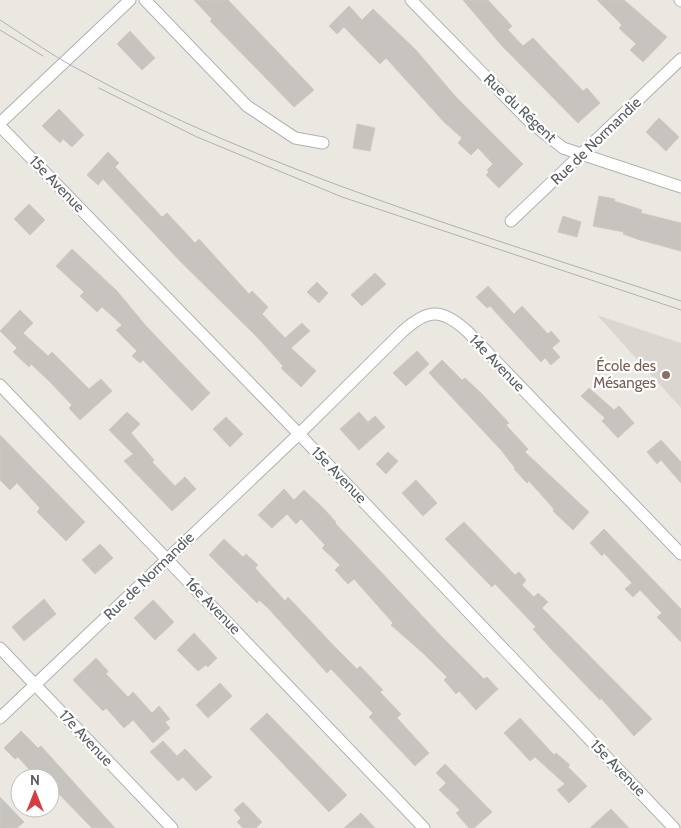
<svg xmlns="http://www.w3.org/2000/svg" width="681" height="828" font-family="Cabin,sans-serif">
<rect width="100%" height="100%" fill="#ebe8e2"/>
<path fill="#dbd7d0" d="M 597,315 L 681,343 L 681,408 Z"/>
<path fill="#c7c3be" stroke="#cfc9c1" d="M 194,0 L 228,0 L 314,90 L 294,107 L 210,21 L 212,19 Z
M 463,0 L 488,0 L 512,26 L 508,30 L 523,46 L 533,38 L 583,91 L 587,88 L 600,103 L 578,123 L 502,46 Z
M 597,0 L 624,0 L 667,37 L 643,62 L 630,50 L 636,44 L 619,28 L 622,25 Z
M 349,6 L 362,20 L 373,9 L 416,50 L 456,97 L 523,164 L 499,188 L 486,175 L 489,172 L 487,170 L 493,164 L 478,148 L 471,155 L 458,143 L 462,138 L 444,122 L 386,58 L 380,64 L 344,27 L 337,34 L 329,26 Z
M 130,31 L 155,58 L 142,70 L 117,44 Z
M 59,109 L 84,135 L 72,147 L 63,139 L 60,143 L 42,126 Z
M 659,118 L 679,137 L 666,151 L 646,132 Z
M 357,124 L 375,128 L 370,151 L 353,148 Z
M 108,152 L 119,163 L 115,167 L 162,217 L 167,213 L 195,243 L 199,239 L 249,294 L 252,291 L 268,307 L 262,314 L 285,338 L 302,323 L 310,331 L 291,348 L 316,371 L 301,387 L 281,368 L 283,366 L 259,339 L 179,260 L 103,179 L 98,185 L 87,175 Z
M 599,196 L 615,199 L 614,201 L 642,210 L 641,213 L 681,223 L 681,251 L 640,240 L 623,234 L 624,232 L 593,226 Z
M 29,204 L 45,220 L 30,235 L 14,219 Z
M 563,216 L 581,222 L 577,237 L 558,232 Z
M 72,249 L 117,291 L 146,326 L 210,393 L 192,411 L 143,360 L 140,363 L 132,356 L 137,351 L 116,330 L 122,325 L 102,307 L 97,312 L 80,296 L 84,292 L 56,266 Z
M 375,273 L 386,284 L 362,306 L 351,295 Z
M 317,282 L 328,293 L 319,303 L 307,292 Z
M 488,286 L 514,314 L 522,306 L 548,334 L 551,331 L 560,341 L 552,348 L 560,357 L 551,365 L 545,358 L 541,362 L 490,306 L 487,308 L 476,297 Z
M 20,310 L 33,323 L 23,333 L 48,356 L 52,352 L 89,389 L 101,379 L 112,391 L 80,420 L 69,408 L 72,405 L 49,381 L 31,364 L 29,367 L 13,352 L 17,348 L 0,331 Z
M 417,351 L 429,364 L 406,386 L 393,373 Z
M 442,360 L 462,380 L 465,378 L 481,393 L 509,423 L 506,425 L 528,449 L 525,452 L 589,512 L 573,530 L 553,511 L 554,509 L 529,481 L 527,483 L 514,469 L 515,468 L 501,450 L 429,373 Z
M 589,388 L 614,410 L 619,406 L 634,423 L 618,438 L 602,421 L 605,418 L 581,396 Z
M 127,412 L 140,424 L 131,433 L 154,460 L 152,462 L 175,486 L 185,477 L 196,489 L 172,511 L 124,461 L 133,454 L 109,430 Z
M 359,412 L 368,422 L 375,416 L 385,427 L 359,450 L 340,429 Z
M 226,417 L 243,434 L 230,447 L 213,429 Z
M 0,435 L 85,522 L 66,541 L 37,512 L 40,508 L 17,483 L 10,490 L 0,480 Z
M 661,440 L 681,462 L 681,483 L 661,460 L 657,464 L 647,452 Z
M 388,452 L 398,461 L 386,474 L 376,464 Z
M 416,480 L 437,503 L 423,516 L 402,493 Z
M 284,489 L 294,500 L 304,490 L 324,509 L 336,522 L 335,523 L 442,637 L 484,679 L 487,677 L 498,689 L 476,710 L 459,691 L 456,694 L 444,680 L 447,677 L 424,654 L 391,625 L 393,623 L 354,579 L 348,584 L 335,570 L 340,565 L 322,548 L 325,545 L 301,519 L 296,524 L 287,514 L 272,528 L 258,515 Z
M 464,522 L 515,575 L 519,572 L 526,580 L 522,585 L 534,597 L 538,593 L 548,602 L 542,608 L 652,719 L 634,736 L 601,698 L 600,700 L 551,649 L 533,629 L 536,627 L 495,584 L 492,587 L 445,539 Z
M 604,529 L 681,609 L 681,642 L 657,617 L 662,613 L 640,590 L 633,597 L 625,589 L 632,583 L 604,553 L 602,556 L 590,543 Z
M 224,539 L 243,557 L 246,554 L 258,565 L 255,568 L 285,601 L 288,597 L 334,646 L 357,669 L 360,666 L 383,690 L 380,692 L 401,714 L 397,718 L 429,753 L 415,766 L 369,717 L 373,713 L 331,669 L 327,673 L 268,608 L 259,600 L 257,603 L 209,555 Z
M 100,544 L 113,558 L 95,574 L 82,560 Z
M 44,599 L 56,614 L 24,641 L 12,627 Z
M 153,600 L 174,622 L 155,640 L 134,618 Z
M 194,633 L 217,658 L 208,667 L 206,665 L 198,671 L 177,650 Z
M 96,658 L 108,671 L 106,674 L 128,697 L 133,692 L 152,713 L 159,706 L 170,719 L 165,722 L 170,728 L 153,743 L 133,720 L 124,728 L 106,708 L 103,711 L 73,680 Z
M 220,683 L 232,696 L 208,718 L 196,705 Z
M 267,713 L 347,795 L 329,812 L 250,729 Z
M 520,718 L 554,755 L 556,753 L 570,765 L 568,767 L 587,786 L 569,803 L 557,790 L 565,784 L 535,757 L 530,761 L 504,733 Z
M 21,731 L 38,748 L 41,746 L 115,828 L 92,828 L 56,791 L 50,796 L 50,778 L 37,778 L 18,757 L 15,759 L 4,748 Z
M 163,741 L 177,756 L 185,749 L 212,777 L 196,791 L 183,777 L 178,781 L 150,752 Z
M 445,764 L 492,812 L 474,828 L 469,828 L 456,813 L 460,810 L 439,790 L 446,783 L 436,773 Z
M 0,797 L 24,822 L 17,828 L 0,828 Z
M 243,802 L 262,822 L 256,828 L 243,828 L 237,822 L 241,818 L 234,810 Z
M 611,809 L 629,828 L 590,828 Z
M 361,813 L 375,828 L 344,828 Z"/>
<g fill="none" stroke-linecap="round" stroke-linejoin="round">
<defs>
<path id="street" d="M 145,0 L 247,106 L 295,138 L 323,143
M 411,0 L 530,122 L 563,148 L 681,187
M 680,0 L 681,1
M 0,123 L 130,0
M 0,126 L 299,434 L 674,828
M 511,221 L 681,59
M 0,385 L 424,828
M 0,648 L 172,828
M 0,718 L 299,434 L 402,332 C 428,308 442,308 468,332 L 681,554"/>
</defs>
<use href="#street" stroke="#afb2b6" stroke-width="13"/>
<use href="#street" stroke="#fff" stroke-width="11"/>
<path stroke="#b0b1b1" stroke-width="1" d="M 0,20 C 25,36 50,54 76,68 C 265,172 478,233 681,301
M 0,30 L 43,56
M 99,88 L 197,137 L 342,197 L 681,310"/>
</g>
<circle fill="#8d6e63" stroke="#fff" stroke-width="2" cx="666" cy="375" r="5"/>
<g text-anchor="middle" stroke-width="4.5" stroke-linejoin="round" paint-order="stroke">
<g font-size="15" fill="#5a5e61" stroke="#fff">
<text transform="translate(520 108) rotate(43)" y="5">Rue du Régent</text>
<text transform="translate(596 141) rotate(-44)" y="5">Rue de Normandie</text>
<text transform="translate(57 184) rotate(46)" y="5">15e Avenue</text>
<text transform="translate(497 363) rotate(46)" y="5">14e Avenue</text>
<text transform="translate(339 475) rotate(46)" y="5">15e Avenue</text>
<text transform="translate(149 576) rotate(-44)" y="5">Rue de Normandie</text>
<text transform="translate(213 606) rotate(46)" y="5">16e Avenue</text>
<text transform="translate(86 738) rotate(47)" y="5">17e Avenue</text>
<text transform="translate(618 768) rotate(46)" y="5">15e Avenue</text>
</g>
<g font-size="15" fill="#785e54" stroke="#fff" text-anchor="end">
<text x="656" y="371">École des<tspan x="656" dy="17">Mésanges</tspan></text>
</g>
</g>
<g transform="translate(35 793)"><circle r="24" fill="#ffffff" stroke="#bdbfc0"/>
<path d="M0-4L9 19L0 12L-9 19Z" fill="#d53e41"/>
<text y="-8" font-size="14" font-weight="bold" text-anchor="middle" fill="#5a5e61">N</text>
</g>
</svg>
